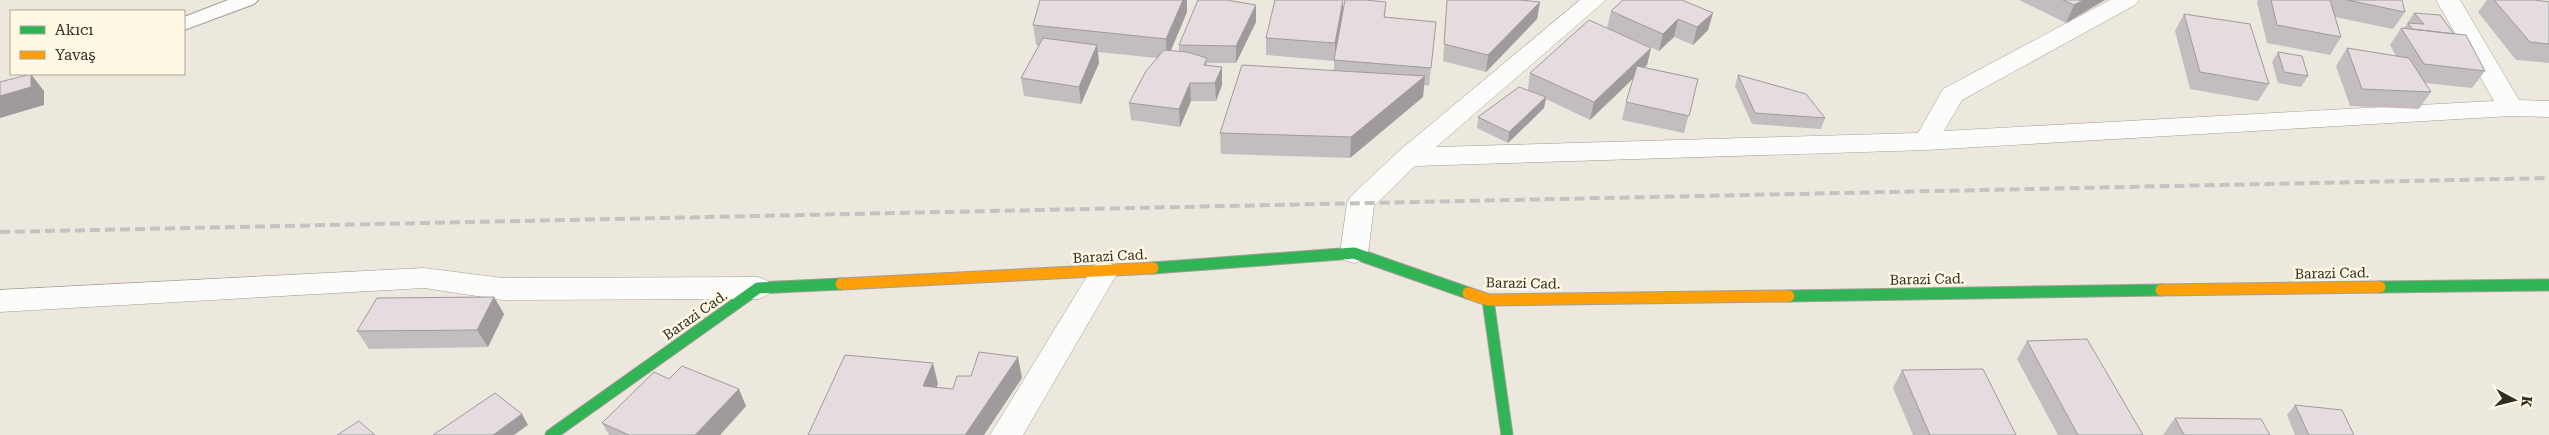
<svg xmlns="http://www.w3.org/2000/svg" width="2549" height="435" font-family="'Roboto Serif',serif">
<rect width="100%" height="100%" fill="#ece8dd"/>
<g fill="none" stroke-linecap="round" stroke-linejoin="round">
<defs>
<path id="lane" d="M 228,0 L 258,0 L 254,4 L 184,30 L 184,17 Z"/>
<path id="street" d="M 1580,0 L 1606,0 L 1436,147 L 1918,133 L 1943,89 L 2110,0 L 2139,0 L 2135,5 L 1962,100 L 1944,131 L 2494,101 L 2436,0 L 2460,0 L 2519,100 L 2549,101 L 2549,117 L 2511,116 L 1926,150 L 1415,166 L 1374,206 L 1368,253 L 1364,260 L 1354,263 L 1344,260 L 1340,253 L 1347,203 L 1351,196 L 1399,151 Z
M 1104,262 L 1114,265 L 1118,272 L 1023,435 L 990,435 L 1094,265 Z
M 424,268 L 503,278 L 758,277 L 768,281 L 772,288 L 768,295 L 758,299 L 503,300 L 424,288 L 0,312 L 0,290 Z"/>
<path id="fast" d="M 1153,268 L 1354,253 L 1468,293
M 2380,287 L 2549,285
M 1789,296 L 2161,290
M 1488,300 L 1507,435
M 551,435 L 758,288 L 841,284"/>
<path id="slow" d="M 841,284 L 1153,268
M 2161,290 L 2380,287
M 1468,293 L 1488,300 L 1789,296"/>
</defs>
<use href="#lane" stroke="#a29e96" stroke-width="2"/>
<use href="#street" stroke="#a29e96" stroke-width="1"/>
<use href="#fast" stroke="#a29e96" stroke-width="13"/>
<use href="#slow" stroke="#a29e96" stroke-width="13"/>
<use href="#lane" fill="#fcfcfa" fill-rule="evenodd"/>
<use href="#street" fill="#fcfcfa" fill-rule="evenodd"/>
<use href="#fast" stroke="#30b455" stroke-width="11"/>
<use href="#slow" stroke="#ff9f0a" stroke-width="11"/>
<path stroke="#c4c3c0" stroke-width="4" stroke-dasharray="10 5" stroke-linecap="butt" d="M 0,232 L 2549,178"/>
</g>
<path fill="#c4bdc0" d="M 1343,0 L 1343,12 L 1386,2 L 1385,17 L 1436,22 L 1429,86 L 1424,85 L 1423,97 L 1350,158 L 1221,154 L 1220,133 L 1334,71 L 1334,61 L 1266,55 L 1266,38 Z
M 1447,0 L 1540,2 L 1537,19 L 1486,72 L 1443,61 Z
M 1623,0 L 1708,30 L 1693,45 L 1674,37 L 1659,51 L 1607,28 L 1611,11 Z
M 2019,0 L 2105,0 L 2066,23 Z
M 2258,0 L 2402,0 L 2405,12 L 2393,29 L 2335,17 L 2341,37 L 2330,55 L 2267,43 L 2257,2 Z
M 2487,0 L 2535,0 L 2549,2 L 2549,63 L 2516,60 L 2478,12 Z
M 1256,5 L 1256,22 L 1236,63 L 1207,63 L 1207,65 L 1222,67 L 1222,85 L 1216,101 L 1191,101 L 1180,127 L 1131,120 L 1129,103 L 1157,58 L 1098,52 L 1099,63 L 1081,104 L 1024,96 L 1021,78 L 1039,46 L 1036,45 L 1033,25 L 1187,12 L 1171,51 L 1179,52 L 1179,45 Z
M 2414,13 L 2454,34 L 2485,71 L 2472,88 L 2425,83 L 2431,92 L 2419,109 L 2350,106 L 2336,66 L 2347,48 L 2396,56 L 2390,45 L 2401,28 L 2404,28 Z
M 2184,14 L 2269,84 L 2258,101 L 2190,89 L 2175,31 Z
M 1651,48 L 1647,65 L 1644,67 L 1698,79 L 1684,133 L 1622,120 L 1626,102 L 1634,78 L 1590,120 L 1546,99 L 1544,108 L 1508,143 L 1477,128 L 1478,117 L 1528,90 L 1530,73 Z
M 2278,52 L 2308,76 L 2301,87 L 2278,83 L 2272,62 Z
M 1738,75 L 1825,118 L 1821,129 L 1752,124 L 1735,86 Z
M 494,297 L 504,314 L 488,347 L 369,349 L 357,331 Z
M 2027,341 L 2143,435 L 2058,435 L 2017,359 Z
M 1902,370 L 2016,435 L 1913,435 L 1893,388 Z
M 669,379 L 746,406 L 720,435 L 609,435 L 602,423 Z
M 2295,405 L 2354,435 L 2295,435 L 2287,415 Z
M 2175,418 L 2270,435 L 2163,435 Z"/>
<path fill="#a09a9c" d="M 1183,0 L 1187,0 L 1187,12 L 1167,59 L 1166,39 Z
M 1343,0 L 1343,16 L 1335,61 L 1335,43 Z
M 2083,0 L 2105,0 L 2066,23 L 2074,5 Z
M 1540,2 L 1537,19 L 1486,72 L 1488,55 Z
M 1256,5 L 1256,22 L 1236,63 L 1236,46 Z
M 1713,13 L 1708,30 L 1693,45 L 1697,27 Z
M 1678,19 L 1674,37 L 1659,51 L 1663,34 Z
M 1097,45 L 1099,63 L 1081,104 L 1079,87 Z
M 1651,48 L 1647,65 L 1590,120 L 1594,102 Z
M 1222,67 L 1222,85 L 1216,101 L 1215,83 Z
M 31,74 L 44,91 L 44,105 L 0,118 L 0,96 Z
M 1425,76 L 1423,97 L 1350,158 L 1351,137 Z
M 1190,83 L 1191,101 L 1180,127 L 1179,109 Z
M 1546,97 L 1544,108 L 1508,143 L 1509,132 Z
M 494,297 L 504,314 L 488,347 L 477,330 Z
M 1018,357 L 1022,378 L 984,435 L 965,435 Z
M 933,363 L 938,384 L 929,407 L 923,386 Z
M 739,389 L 746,406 L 720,435 L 695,435 Z
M 522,414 L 528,425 L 514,435 L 493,435 Z"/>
<path fill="#e4dcdf" stroke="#a09a9c" d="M 1040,0 L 1183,0 L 1166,39 L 1033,25 Z
M 1198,0 L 1226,0 L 1256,5 L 1236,46 L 1179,45 Z
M 1275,0 L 1343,0 L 1335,43 L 1266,38 Z
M 1345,0 L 1366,0 L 1386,2 L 1384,17 L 1436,22 L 1431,68 L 1334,60 Z
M 1447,0 L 1520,0 L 1540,2 L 1488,55 L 1444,44 Z
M 1623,0 L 1682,0 L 1713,13 L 1697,27 L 1678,19 L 1663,34 L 1611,11 Z
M 2063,0 L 2083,0 L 2074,5 Z
M 2271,0 L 2330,0 L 2341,37 L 2277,25 Z
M 2347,0 L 2402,0 L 2405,12 Z
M 2494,0 L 2535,0 L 2549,2 L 2549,44 L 2530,42 Z
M 2414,13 L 2440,15 L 2454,34 L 2412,29 L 2408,23 L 2424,24 Z
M 2184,14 L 2250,24 L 2269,84 L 2200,72 Z
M 1589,20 L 1651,48 L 1594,102 L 1530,73 Z
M 2401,28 L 2466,35 L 2485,71 L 2424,64 Z
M 1043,38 L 1097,45 L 1079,87 L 1021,78 Z
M 2347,48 L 2409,58 L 2431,92 L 2362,89 Z
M 1164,50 L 1187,52 L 1207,58 L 1204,65 L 1222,67 L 1215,83 L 1190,83 L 1179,109 L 1129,103 L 1146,71 Z
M 2278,52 L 2302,56 L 2308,76 L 2284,72 Z
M 1242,65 L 1425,76 L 1351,137 L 1220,133 Z
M 1637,66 L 1698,79 L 1689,116 L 1626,102 Z
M 31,74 L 31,87 L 0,96 L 0,82 Z
M 1738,75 L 1806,94 L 1825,118 L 1755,113 Z
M 1519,87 L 1546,97 L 1509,132 L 1478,117 Z
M 494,297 L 477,330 L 357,331 L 377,298 Z
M 2087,339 L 2143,435 L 2078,435 L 2027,341 Z
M 979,352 L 1018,357 L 965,435 L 808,435 L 845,355 L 933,363 L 923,386 L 953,389 L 957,376 L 971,376 Z
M 682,366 L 739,389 L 695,435 L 629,435 L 602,423 L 654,372 L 669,379 Z
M 1983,369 L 2016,435 L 1930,435 L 1902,370 Z
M 495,393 L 522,414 L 493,435 L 433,435 Z
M 2295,405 L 2342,410 L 2354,435 L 2309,435 Z
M 2175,418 L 2261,419 L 2270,435 L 2184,435 Z
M 359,421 L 375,435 L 337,435 Z"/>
<g text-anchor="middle" stroke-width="5" stroke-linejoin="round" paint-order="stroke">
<g font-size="14" fill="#2e2c24" stroke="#fff9e4">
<text transform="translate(1110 256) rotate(-3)" y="5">Barazi Cad.</text>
<text transform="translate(2332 273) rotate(-1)" y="5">Barazi Cad.</text>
<text transform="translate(1927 279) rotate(-1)" y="5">Barazi Cad.</text>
<text transform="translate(1523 283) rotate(1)" y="5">Barazi Cad.</text>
<text transform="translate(695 315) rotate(-35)" y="5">Barazi Cad.</text>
</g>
</g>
<rect x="10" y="10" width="175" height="65" fill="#fff9e4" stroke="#aba797"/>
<rect x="20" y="26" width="25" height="8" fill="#30b455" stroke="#aba797"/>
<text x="55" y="35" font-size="15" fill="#2e2c24">Akıcı</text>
<rect x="20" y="51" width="25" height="8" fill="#ff9f0a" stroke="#aba797"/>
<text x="55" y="60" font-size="15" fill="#2e2c24">Yavaş</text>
<g transform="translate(2514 400) rotate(97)" stroke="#fff9e4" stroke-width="4" paint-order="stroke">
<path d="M0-4L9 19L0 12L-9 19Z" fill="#2e2c24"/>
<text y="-8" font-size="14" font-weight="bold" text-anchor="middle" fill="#2e2c24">K</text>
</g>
</svg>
